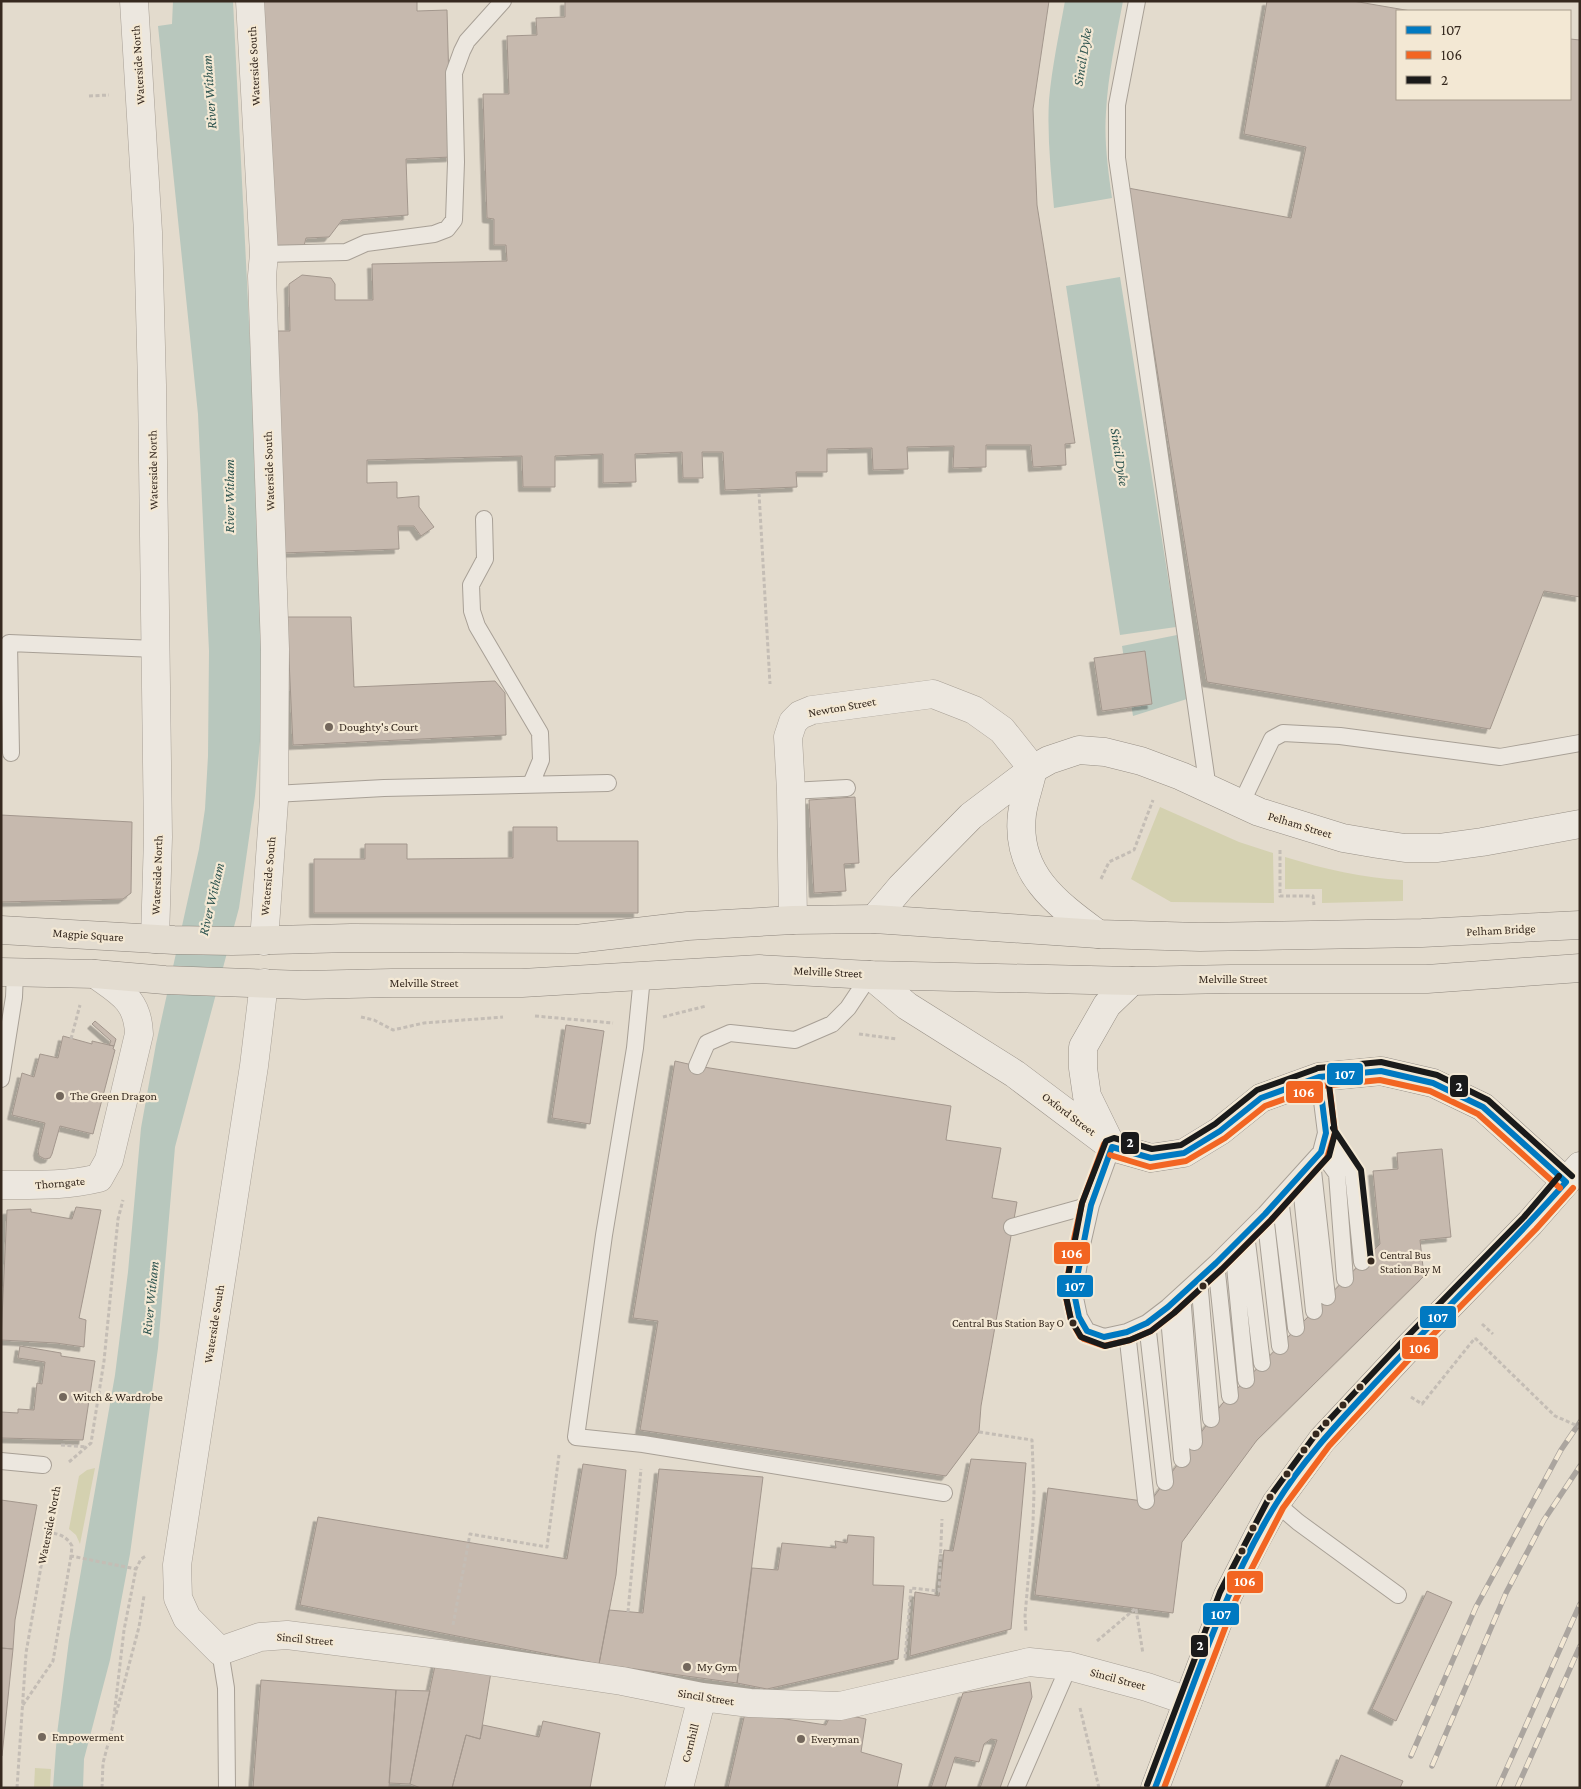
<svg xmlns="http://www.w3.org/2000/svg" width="1581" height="1789" font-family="'Crimson Pro',serif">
<defs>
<filter id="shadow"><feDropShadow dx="-4.5" dy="4.5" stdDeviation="0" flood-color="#0004"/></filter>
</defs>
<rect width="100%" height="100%" fill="#e3dbcd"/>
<path fill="#d4d1b0" d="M 1160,807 L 1239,842 L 1273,853 L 1274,903 L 1171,902 L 1131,879 Z
M 1285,857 C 1324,869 1363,878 1403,880 L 1403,901 L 1322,903 L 1322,889 L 1285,889 Z
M 95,1468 L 80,1544 L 76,1535 L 69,1529 L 79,1476 L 87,1470 Z
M 35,1768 L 51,1769 L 50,1788 L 34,1788 Z"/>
<path fill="#b8c7bd" d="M 173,1 L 233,1 L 265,644 L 262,719 L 255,796 L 239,908 L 175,1147 L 158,1348 L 130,1554 L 110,1660 L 84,1759 L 83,1788 L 53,1788 L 57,1734 L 69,1640 L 115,1375 L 128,1272 L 141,1128 L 156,1044 L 199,849 L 205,809 L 208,756 L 209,651 L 198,414 L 158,26 L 172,24 Z
M 1065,1 L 1123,1 C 1116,38 1108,75 1106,112 C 1104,141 1108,170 1112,198 L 1054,208 C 1051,172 1047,136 1049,100 C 1052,67 1059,34 1065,1 Z
M 1120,277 L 1176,627 L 1120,635 L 1066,286 Z
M 1177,635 L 1187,699 L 1133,716 L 1122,646 Z"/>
<path fill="#c6b9ae" stroke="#a3978d" filter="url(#shadow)" d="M 259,1 L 417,1 L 417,11 L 447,10 L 451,157 L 406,159 L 408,215 L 342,220 L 329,237 L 306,238 L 304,246 L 273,247 Z
M 565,1 L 1049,1 L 1033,109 L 1037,205 L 1075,443 L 1065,444 L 1066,465 L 1033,467 L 1031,445 L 986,445 L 986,467 L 953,468 L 954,446 L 907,447 L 908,469 L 873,470 L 872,448 L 827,449 L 827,472 L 796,472 L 797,487 L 725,490 L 723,452 L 702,452 L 703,478 L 683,478 L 682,452 L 635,454 L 636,482 L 603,483 L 603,454 L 555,456 L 555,487 L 523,487 L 522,456 L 367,460 L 367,483 L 397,482 L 397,498 L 419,496 L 419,507 L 434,527 L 421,536 L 414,526 L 398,526 L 399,549 L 281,553 L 271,331 L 290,331 L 289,284 L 302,275 L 331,278 L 335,284 L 335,300 L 373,300 L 372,264 L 507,261 L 506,245 L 494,245 L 494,219 L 487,218 L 483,94 L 509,94 L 507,36 L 537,35 L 536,18 L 565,17 Z
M 1267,1 L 1353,1 L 1411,11 L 1397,11 L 1397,99 L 1570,99 L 1570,39 L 1580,40 L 1580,597 L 1544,591 L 1490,729 L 1207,682 L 1128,188 L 1291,218 L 1306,147 L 1244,134 Z
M 287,617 L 351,617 L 354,687 L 495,681 L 505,693 L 506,735 L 293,745 Z
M 1145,651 L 1152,704 L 1102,711 L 1094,658 Z
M 855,797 L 859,863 L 844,864 L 846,891 L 814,893 L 809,800 Z
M 1,815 L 132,822 L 131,893 L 123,899 L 1,902 Z
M 513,827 L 557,827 L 557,841 L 638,841 L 638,913 L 314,913 L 314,859 L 365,859 L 365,844 L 407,844 L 407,859 L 513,858 Z
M 95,1021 L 116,1039 L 114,1046 L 109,1045 L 111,1041 L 92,1024 Z
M 566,1025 L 604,1031 L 590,1124 L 552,1118 Z
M 63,1036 L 92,1044 L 92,1041 L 109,1045 L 114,1046 L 113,1049 L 115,1050 L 93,1134 L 60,1126 L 52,1154 L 50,1158 L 45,1159 L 39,1156 L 38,1151 L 45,1123 L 12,1115 L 22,1073 L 34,1077 L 40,1054 L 58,1058 Z
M 675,1061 L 697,1066 L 951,1106 L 946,1140 L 1001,1148 L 992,1198 L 1017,1202 L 981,1406 L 979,1432 L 946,1476 L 640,1430 L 658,1321 L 633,1318 Z
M 1442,1149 L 1451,1237 L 1420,1240 L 1424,1276 L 1257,1440 L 1182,1542 L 1173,1613 L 1035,1595 L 1048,1488 L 1150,1502 L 1222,1404 L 1380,1244 L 1373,1171 L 1398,1169 L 1397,1153 Z
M 76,1207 L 101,1210 L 79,1318 L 86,1320 L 84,1347 L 56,1343 L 1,1340 L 7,1210 L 31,1209 L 31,1212 L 72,1219 Z
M 20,1346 L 61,1353 L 61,1356 L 95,1361 L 83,1440 L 1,1438 L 1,1412 L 18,1413 L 18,1409 L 34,1410 L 37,1383 L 42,1384 L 45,1362 L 18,1358 Z
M 971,1459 L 1026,1463 L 1011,1629 L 910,1656 L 915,1592 L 939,1596 L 944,1550 L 953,1551 Z
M 583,1464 L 626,1470 L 616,1575 L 599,1664 L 300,1605 L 318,1517 L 567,1559 Z
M 659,1469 L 763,1477 L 737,1683 L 599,1664 L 609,1610 L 643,1613 Z
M 1,1500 L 37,1505 L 15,1620 L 13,1649 L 1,1648 Z
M 848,1535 L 874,1537 L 873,1585 L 904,1586 L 898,1659 L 767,1689 L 737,1683 L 752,1568 L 778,1570 L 782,1543 L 836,1548 L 835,1541 L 847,1543 Z
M 1427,1591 L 1452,1602 L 1396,1721 L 1372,1709 Z
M 1,1648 L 13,1649 L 2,1756 L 1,1756 Z
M 436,1661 L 491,1672 L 480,1739 L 466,1735 L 452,1788 L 421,1788 L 410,1784 Z
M 261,1680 L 396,1690 L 389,1788 L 253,1788 Z
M 1030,1682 L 1032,1697 L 1000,1788 L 980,1788 L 997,1740 L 991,1739 L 984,1744 L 979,1762 L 955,1757 L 945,1788 L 931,1788 L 963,1693 Z
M 396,1690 L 430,1691 L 410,1784 L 389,1783 Z
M 832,1712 L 866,1719 L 861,1752 L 902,1764 L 897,1788 L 728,1788 L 745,1713 L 826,1725 Z
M 543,1721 L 600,1733 L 590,1788 L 452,1788 L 466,1735 L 480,1739 L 483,1725 L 539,1737 Z
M 1341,1755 L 1403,1781 L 1400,1788 L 1328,1788 Z"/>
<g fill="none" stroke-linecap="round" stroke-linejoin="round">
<defs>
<path id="lane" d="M 1137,1 L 1117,105 L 1117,158 L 1208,789
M 264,254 L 346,252 L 366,243 L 434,234 L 447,229 L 454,220 L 456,162 L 454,73 L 462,51 L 467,41 L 503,1
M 484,519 L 485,559 L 471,585 L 472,611 L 477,626 L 540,733 L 541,760 L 531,784
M 11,753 L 9,643 L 156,649
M 791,791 L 847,788
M 274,794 L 384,788 L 608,783
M 1241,804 L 1272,739 L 1283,733 L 1340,736 L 1500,757 L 1580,743
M 642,977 L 635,1048 L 604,1235 L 576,1437 L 643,1444 L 944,1493
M 697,1066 L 707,1043 L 730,1033 L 795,1040 L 832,1024 L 848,1008 L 870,975
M 1,1079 L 14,997 L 15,972
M 1326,1133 L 1353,1173 L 1362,1262
M 1112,1147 L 1091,1205 L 1083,1240 L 1074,1293 L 1079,1317 L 1087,1331 L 1104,1337 L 1127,1332 L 1147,1323 L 1168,1307 L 1216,1263 L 1265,1214 L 1321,1152 L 1326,1133 L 1319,1077
M 1321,1152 L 1337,1174 L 1345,1279
M 1312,1162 L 1327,1297
M 1300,1176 L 1314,1311
M 1280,1198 L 1296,1328
M 1265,1214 L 1280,1346
M 1012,1227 L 1091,1205
M 1246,1234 L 1262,1363
M 1233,1246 L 1246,1380
M 1216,1263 L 1230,1396
M 1199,1279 L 1211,1419
M 1182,1295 L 1194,1442
M 1168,1307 L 1182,1459
M 1147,1323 L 1165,1482
M 1127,1332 L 1146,1501
M 1,1461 L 43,1465
M 1276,1503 L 1298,1522 L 1398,1595
M 220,1651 L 226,1688 L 227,1788
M 1016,1788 L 1069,1666"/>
<path id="street" d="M 134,1 L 148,232 L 152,385 L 158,837 L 155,939
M 250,1 L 264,254 L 262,276 L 275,649 L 274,801 L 264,941
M 793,920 L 791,791 L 788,737 L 793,722 L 800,715 L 812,710 L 933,694 L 974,710 L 1002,730 L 1033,769
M 264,983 L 254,1066 L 177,1565 L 178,1598 L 187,1618 L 220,1651 L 260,1637 L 287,1635 L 447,1655 L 622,1681 L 702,1697 L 750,1703 L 840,1706 L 1029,1662 L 1069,1666 L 1147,1687 L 1188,1701
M 1,1185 C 35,1185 66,1186 99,1178 L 109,1160 L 139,1034 C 138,1000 120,992 95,974
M 679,1788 L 702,1697"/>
<path id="secondary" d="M 1033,769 C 1030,784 1024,799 1022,814 C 1015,873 1056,903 1098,934
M 874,919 L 901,887 L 971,816 L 1033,769 L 1049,760 L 1079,750 L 1105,752 L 1141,761 L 1181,776 L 1259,812 L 1343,838 L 1378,844 L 1405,848 L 1438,848 L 1482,842 L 1580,824
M 870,975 L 907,1006 L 1015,1074 L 1112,1147 L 1151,1158 L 1184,1153 L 1220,1131 L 1261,1098 L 1319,1077 L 1381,1071 L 1433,1083 L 1483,1107 L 1566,1182
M 1109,1141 L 1087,1096 L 1083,1068 L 1083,1047 L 1107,1005 L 1132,981
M 1155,1788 L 1228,1595 L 1257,1538 L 1276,1503 L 1322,1440 L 1407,1349 L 1530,1223 L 1580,1166"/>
<path id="primary" d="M 1,930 L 174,940 L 232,941 L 351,938 L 576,939 L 688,926 L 793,920 L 874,919 L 1098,934 L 1200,937 L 1422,933 L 1580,925
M 1,972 L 95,974 L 165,980 L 304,985 L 392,983 L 522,983 L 759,969 L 870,975 L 1132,981 L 1230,979 L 1427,979 L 1580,968"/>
</defs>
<use href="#lane" stroke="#a8a096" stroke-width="18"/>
<use href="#street" stroke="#a8a096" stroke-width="29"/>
<use href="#secondary" stroke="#989086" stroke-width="29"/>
<use href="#primary" stroke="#8e867d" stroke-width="29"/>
<path stroke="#c4bdb5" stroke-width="3" stroke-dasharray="4 2.5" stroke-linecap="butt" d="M 89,96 L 109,95
M 759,493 L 770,684
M 1280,850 L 1280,896 L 1313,896 L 1314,905
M 1101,879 L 1109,862 L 1134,850 L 1153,800
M 535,1016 L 613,1023
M 361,1017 L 374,1020 L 393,1030 L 424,1023 L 503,1017
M 663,1017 L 706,1006
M 859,1034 L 897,1039
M 71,1039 L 80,1005
M 1482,1324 L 1493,1334
M 1411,1397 L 1422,1404 L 1475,1338
M 979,1432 L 1032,1440 L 1034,1492 L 1033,1523 L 1025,1616 L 1026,1632
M 61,1445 L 87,1447
M 69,1462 L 91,1443 L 104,1361 L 118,1219 L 123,1200
M 47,1532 C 58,1534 66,1535 72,1546 L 71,1556 L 136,1569
M 1136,1609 L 1143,1654
M 628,1612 L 641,1469
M 453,1625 L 470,1534 L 547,1547 L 559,1455
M 1097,1641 L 1136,1608
M 905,1658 L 911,1588 L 939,1591 L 942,1519
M 23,1705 L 53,1661 L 71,1556
M 1080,1708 L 1099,1788
M 116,1714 L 139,1627 L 144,1596
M 17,1788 L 26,1653 L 47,1532 L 57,1487
M 102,1788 L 103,1763 L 113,1725 L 124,1630 L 136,1569 L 141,1559 L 146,1556"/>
<use href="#lane" stroke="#ece7df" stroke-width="16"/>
<use href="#street" stroke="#ece7df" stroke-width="28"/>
<use href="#secondary" stroke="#ece7df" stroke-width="28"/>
<use href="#primary" stroke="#e3dcd0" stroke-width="28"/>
<defs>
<path id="rail" d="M 1411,1756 L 1476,1607 L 1561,1450 L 1580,1422
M 1432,1766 L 1506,1593 L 1544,1520 L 1580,1466
M 1498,1788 L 1580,1604
M 1517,1788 L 1580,1646"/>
</defs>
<use href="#rail" stroke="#aba59f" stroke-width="5.5"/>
<use href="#rail" stroke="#f3e8d4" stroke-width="4" stroke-dasharray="11" stroke-linecap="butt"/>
<path stroke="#c4bdb5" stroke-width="3" stroke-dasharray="4 2.5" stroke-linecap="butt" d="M 1475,1338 L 1555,1416 L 1580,1427"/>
<defs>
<path id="bus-1" d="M 1112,1147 L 1091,1205 L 1074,1293 L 1079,1317 L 1087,1331 L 1104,1337 L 1127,1332 L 1147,1323 L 1168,1307 L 1216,1263 L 1265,1214 L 1321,1152 L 1326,1133 L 1319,1077
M 1112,1147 L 1151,1158 L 1184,1153 L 1220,1131 L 1261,1098 L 1319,1077 L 1381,1071 L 1433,1083 L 1483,1107 L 1566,1182
M 1155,1788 C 1191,1694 1223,1589 1276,1504 C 1304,1458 1341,1420 1376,1382 C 1439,1315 1505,1251 1566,1182"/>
<path id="bus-2" d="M 1104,1144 L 1082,1203 L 1074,1239 L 1065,1293 L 1071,1320 L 1080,1336 L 1084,1339 L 1104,1346 L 1130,1340 L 1151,1331 L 1174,1313 L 1222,1269 L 1271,1220 L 1327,1158 L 1335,1133 L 1328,1076
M 1110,1155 L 1150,1167 L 1186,1161 L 1225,1138 L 1265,1106 L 1321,1086 L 1380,1080 L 1430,1091 L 1478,1114 L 1560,1188
M 1164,1788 L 1236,1599 L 1283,1508 L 1329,1446 L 1413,1355 L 1536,1229 L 1573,1188"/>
<path id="bus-3" d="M 1318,1068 L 1381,1062 L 1437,1075 L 1488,1100 L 1572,1176
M 1316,1069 L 1257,1090 L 1215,1124 L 1181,1145 L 1152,1149 L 1114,1138 L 1106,1141 L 1082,1203 L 1065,1292 L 1071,1320 L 1081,1337 L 1105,1346 L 1130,1340 L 1151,1331 L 1174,1313 L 1222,1269 L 1271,1220 L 1329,1156 L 1335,1133 L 1329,1085
M 1333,1128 L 1361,1170 L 1371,1261
M 1147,1785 L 1220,1592 L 1269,1498 L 1316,1434 L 1401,1343 L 1524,1217 L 1559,1176"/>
</defs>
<use href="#bus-1" stroke="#f3e8d4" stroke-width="10"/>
<use href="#bus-2" stroke="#f3e8d4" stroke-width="10"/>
<use href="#bus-3" stroke="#f3e8d4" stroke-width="10"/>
<use href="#bus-1" stroke="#0079c1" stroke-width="6"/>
<use href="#bus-2" stroke="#f26522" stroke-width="6"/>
<use href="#bus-3" stroke="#1a1a1a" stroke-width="6"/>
</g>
<g fill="#73675c" stroke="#f3e8d4" stroke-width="2">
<circle cx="329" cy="727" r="5"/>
<circle cx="60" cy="1096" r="5"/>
<circle cx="63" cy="1397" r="5"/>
<circle cx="687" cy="1667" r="5"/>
<circle cx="42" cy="1737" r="5"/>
<circle cx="801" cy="1739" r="5"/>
</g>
<g fill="#36291f" stroke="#f3e8d4" stroke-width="2">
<circle cx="1371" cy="1261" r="4.5"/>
<circle cx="1203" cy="1286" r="4.5"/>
<circle cx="1073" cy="1323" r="4.5"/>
<circle cx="1360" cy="1387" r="4.5"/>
<circle cx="1343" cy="1405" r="4.5"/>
<circle cx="1326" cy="1423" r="4.5"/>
<circle cx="1316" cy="1434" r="4.5"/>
<circle cx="1304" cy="1450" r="4.5"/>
<circle cx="1287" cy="1474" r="4.5"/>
<circle cx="1270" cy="1497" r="4.5"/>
<circle cx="1253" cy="1528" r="4.5"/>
<circle cx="1242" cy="1551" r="4.5"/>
</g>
<g text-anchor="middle" stroke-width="4.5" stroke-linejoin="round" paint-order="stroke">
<g font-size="11" fill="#36291f" stroke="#f3e8d4" text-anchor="start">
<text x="1380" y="1259">Central Bus<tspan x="1380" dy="14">Station Bay M</tspan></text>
<text x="1064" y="1327" text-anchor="end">Central Bus Station Bay O</text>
</g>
<g font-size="12" fill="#36291f" stroke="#f3e8d4">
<text transform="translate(138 65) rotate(-94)" y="4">Waterside North</text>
<text transform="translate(254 66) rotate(-93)" y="4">Waterside South</text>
<text transform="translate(153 470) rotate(-91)" y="4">Waterside North</text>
<text transform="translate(269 471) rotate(-92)" y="4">Waterside South</text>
<text transform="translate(842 707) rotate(-10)" y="4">Newton Street</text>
<text transform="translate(1300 825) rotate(17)" y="4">Pelham Street</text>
<text transform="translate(157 875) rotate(-88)" y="4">Waterside North</text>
<text transform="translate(268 876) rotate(-85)" y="4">Waterside South</text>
<text transform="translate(1501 930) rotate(-3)" y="4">Pelham Bridge</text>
<text transform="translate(88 935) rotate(4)" y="4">Magpie Square</text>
<text transform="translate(828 972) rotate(3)" y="4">Melville Street</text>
<text x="1233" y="983">Melville Street</text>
<text x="424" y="987">Melville Street</text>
<text transform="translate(1069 1114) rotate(37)" y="4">Oxford Street</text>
<text transform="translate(60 1183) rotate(-5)" y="4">Thorngate</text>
<text transform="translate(214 1324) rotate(-81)" y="4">Waterside South</text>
<text transform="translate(49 1525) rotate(-79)" y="4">Waterside North</text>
<text transform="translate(305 1639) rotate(5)" y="4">Sincil Street</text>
<text transform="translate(1118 1679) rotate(15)" y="4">Sincil Street</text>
<text transform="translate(706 1697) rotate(9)" y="4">Sincil Street</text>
<text transform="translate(690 1743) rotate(-76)" y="4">Cornhill</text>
</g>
<g font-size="12" fill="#36291f" stroke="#f3e8d4" text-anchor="start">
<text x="339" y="731">Doughty's Court</text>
<text x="70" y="1100">The Green Dragon</text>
<text x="73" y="1401">Witch &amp; Wardrobe</text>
<text x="697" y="1671">My Gym</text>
<text x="52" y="1741">Empowerment</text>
<text x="811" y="1743">Everyman</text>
</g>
<g font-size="14" font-style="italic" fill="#2f5550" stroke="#f3e8d4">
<text transform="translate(1082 57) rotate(-81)" y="5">Sincil Dyke</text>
<text transform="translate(209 92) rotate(-94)" y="5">River Witham</text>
<text transform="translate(1120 457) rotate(81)" y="5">Sincil Dyke</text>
<text transform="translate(229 496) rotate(-90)" y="5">River Witham</text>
<text transform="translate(211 899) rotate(-77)" y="5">River Witham</text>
<text transform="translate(150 1298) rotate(-84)" y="5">River Witham</text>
</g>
</g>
<g stroke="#f3e8d4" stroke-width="2">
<rect x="1326" y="1062" width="38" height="24" rx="5" fill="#0079c1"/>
<rect x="1449" y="1074" width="20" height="24" rx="5" fill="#1a1a1a"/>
<rect x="1285" y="1080" width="39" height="24" rx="5" fill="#f26522"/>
<rect x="1120" y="1131" width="20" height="24" rx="5" fill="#1a1a1a"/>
<rect x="1053" y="1241" width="38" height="24" rx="5" fill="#f26522"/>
<rect x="1056" y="1274" width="38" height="24" rx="5" fill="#0079c1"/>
<rect x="1419" y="1305" width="38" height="24" rx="5" fill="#0079c1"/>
<rect x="1401" y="1336" width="38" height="24" rx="5" fill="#f26522"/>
<rect x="1226" y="1570" width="38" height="24" rx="5" fill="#f26522"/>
<rect x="1202" y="1602" width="38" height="24" rx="5" fill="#0079c1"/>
<rect x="1190" y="1634" width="19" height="24" rx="5" fill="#1a1a1a"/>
</g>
<g font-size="14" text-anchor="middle" font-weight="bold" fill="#fff">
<text x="1345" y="1079">107</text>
<text x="1459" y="1091">2</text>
<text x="1304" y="1097">106</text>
<text x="1130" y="1147">2</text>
<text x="1072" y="1258">106</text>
<text x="1075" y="1291">107</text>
<text x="1438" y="1322">107</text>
<text x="1420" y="1353">106</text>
<text x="1245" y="1586">106</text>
<text x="1221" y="1619">107</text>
<text x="1200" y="1650">2</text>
</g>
<rect width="1581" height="1789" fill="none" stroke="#36291f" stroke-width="5"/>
<rect x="1396" y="10" width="175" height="90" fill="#f3e8d4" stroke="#a79c8c"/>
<rect x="1406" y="26" width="25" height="8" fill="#0079c1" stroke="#a79c8c"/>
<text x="1441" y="35" font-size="15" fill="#36291f">107</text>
<rect x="1406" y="51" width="25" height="8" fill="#f26522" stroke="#a79c8c"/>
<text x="1441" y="60" font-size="15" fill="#36291f">106</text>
<rect x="1406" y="76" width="25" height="8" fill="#1a1a1a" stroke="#a79c8c"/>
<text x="1441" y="85" font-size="15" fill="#36291f">2</text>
</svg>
